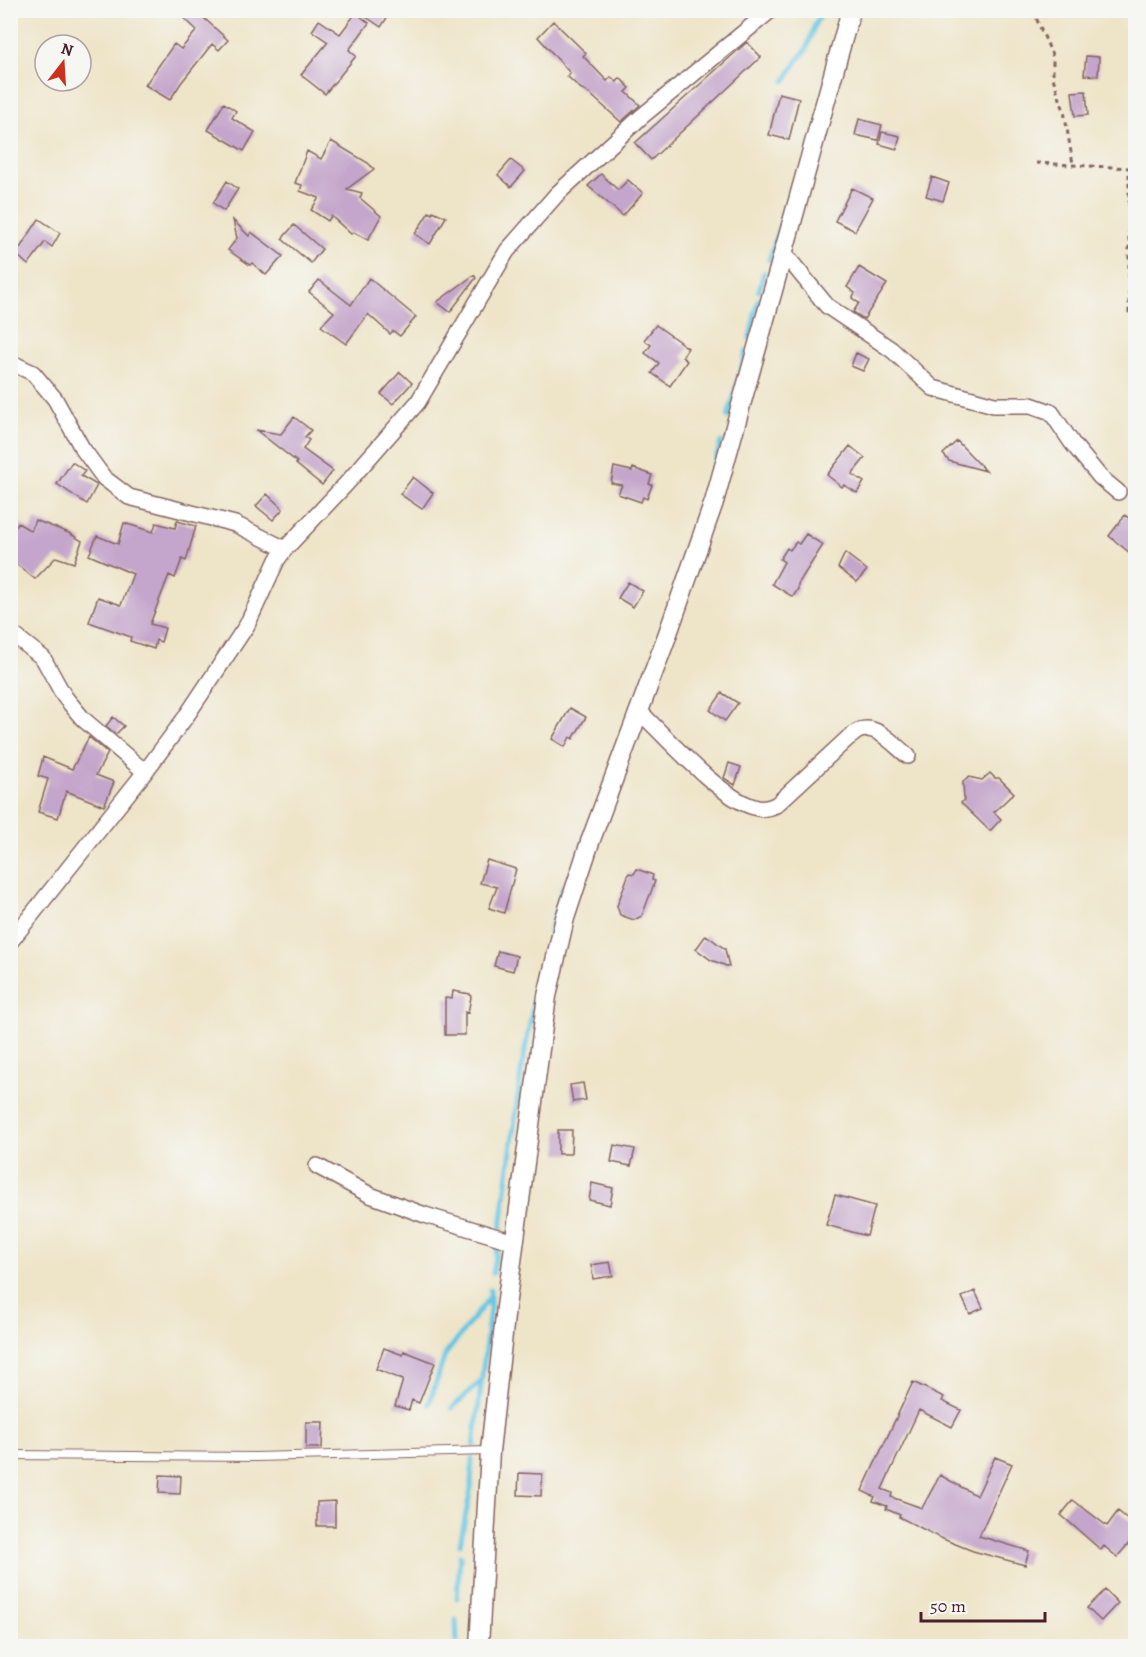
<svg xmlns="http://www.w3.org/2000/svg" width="1146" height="1657" font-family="Alegreya,serif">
<rect width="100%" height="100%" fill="#f6f6f2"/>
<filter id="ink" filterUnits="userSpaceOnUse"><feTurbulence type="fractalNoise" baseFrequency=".0167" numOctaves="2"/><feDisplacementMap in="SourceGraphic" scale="12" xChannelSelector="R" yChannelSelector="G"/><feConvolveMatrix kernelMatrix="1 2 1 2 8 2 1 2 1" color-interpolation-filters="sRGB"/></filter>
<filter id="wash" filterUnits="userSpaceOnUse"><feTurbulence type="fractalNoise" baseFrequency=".008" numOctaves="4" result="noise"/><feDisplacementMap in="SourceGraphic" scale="24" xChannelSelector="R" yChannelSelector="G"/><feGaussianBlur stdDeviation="1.35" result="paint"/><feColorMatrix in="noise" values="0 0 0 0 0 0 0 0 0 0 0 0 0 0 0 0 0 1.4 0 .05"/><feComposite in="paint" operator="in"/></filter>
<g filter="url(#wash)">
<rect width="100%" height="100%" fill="#eee4c8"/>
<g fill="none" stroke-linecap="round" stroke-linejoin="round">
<path stroke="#64c6e3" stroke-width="5" d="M 785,81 L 799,58 L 806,50 L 815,24 L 824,10
M 769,260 L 790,196
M 759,291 L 764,273
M 750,338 L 758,300
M 728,417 L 746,352
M 708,486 L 721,442
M 695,531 L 703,502
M 550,931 L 563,887
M 542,967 L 544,955
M 501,1228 L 521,1072 L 538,979
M 493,1273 L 497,1249
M 429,1404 L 445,1355 L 489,1298
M 452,1408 L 481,1381
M 474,1446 L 490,1308 L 490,1290
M 460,1544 L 471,1488 L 472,1459
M 457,1598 L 460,1556
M 456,1620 L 457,1641"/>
</g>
<g id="blocks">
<path fill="#c4a5cb" d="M 175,10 L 195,10 L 228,40 L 219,50 L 212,44 L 181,83 L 170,100 L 145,85 L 174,44 L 181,49 L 197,30 Z
M 356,10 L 392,10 L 381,27 Z
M 356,13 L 369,23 L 349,50 L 356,56 L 325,94 L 301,75 L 328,42 L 312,31 L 319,20 L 340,34 Z
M 553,21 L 586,53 L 583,56 L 607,81 L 611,77 L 617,82 L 620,78 L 630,88 L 626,92 L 640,105 L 621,122 L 590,94 L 580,88 L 567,76 L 570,73 L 538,37 Z
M 747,42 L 761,57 L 651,160 L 635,143 Z
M 1086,56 L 1099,57 L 1098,76 L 1084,75 Z
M 1086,91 L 1088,115 L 1075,116 L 1072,92 Z
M 779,93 L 799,98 L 789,140 L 769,135 Z
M 224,103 L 236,111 L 232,118 L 255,132 L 244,151 L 208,130 Z
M 859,119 L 882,125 L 878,140 L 855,135 Z
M 882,132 L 900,136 L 897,149 L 879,144 Z
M 331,141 L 368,163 L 374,169 L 347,189 L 362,193 L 360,198 L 381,216 L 368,240 L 353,232 L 351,234 L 331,216 L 328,221 L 311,210 L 319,198 L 300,191 L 302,185 L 295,183 L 307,151 L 321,159 Z
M 511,160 L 525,171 L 511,187 L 498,175 Z
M 601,174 L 618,190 L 628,180 L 643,193 L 623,216 L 588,186 Z
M 932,177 L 949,183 L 943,201 L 926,196 Z
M 227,181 L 238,189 L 224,211 L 213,203 Z
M 852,188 L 873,198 L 855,231 L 835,221 Z
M 433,211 L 446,217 L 430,244 L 415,234 L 429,212 L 432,214 Z
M 39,219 L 60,233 L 52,247 L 45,242 L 28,265 L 16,254 Z
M 233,220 L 249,236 L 251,232 L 283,256 L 266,275 L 252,263 L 250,265 L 228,250 L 237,238 Z
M 294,225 L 322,249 L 311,263 L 282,239 Z
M 859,267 L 887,284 L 864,319 L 853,312 L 859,303 L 852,298 L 855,293 L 847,287 Z
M 474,275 L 476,278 L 450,312 L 437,302 Z
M 369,278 L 416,317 L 400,336 L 393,331 L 390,334 L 368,314 L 346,344 L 321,326 L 334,312 L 309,292 L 319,280 L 351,305 Z
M 656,325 L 688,348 L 682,357 L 687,361 L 670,386 L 652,373 L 659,363 L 645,353 L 651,345 L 644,340 Z
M 856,353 L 869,359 L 863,371 L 851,366 Z
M 400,372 L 412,383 L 393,404 L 381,394 Z
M 294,417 L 311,430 L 305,437 L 309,440 L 303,449 L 333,471 L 322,485 L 296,464 L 297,462 L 256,430 L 281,434 Z
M 957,441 L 986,471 L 949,461 L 943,454 Z
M 850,446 L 865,458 L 852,474 L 864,482 L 857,493 L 844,485 L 842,487 L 827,475 Z
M 72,462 L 85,471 L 81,476 L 97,485 L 87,504 L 57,484 Z
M 614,467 L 632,471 L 633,468 L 652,475 L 649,484 L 652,485 L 647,499 L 643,497 L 641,502 L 618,494 L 622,485 L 611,483 Z
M 413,477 L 433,493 L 422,509 L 400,494 Z
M 267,494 L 283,509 L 273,520 L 256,506 Z
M 1125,515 L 1136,524 L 1136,546 L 1130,553 L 1109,536 Z
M 35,520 L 69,533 L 82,541 L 74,563 L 56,557 L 35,579 L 10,559 L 10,535 L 18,523 L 31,531 Z
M 177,521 L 196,526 L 186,561 L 182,559 L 175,578 L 169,575 L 150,624 L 165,628 L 161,642 L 156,640 L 154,649 L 130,641 L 131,637 L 89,622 L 98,597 L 121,605 L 133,574 L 89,555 L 97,536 L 118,544 L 124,523 L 153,532 L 156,523 L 175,528 Z
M 806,534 L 823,545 L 798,584 L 798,589 L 793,597 L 772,584 L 784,562 L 780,559 L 787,548 L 790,550 L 796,542 L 799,544 Z
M 845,553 L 867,570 L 857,582 L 838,568 Z
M 628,582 L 643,591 L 633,607 L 618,598 Z
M 722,693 L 738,703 L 725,721 L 710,710 Z
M 570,708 L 586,717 L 573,739 L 570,737 L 565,747 L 552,739 Z
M 113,717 L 124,726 L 116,734 L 106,726 Z
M 89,737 L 108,753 L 96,775 L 114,782 L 104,806 L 66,791 L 58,818 L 38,812 L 48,779 L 38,776 L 43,757 L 72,769 Z
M 729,763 L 741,767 L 735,785 L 724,778 Z
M 990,773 L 995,778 L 999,778 L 1014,793 L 994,812 L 1001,819 L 990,831 L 961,803 L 964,800 L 963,782 L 969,777 L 982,780 Z
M 487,860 L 516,869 L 504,913 L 489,908 L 497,887 L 480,883 Z
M 637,869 L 653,875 L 652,880 L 655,881 L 642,916 L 634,920 L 620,915 L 617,906 L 629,873 L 634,874 Z
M 706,935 L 725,949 L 729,967 L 711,960 L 696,949 Z
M 498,951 L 517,956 L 513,971 L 494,966 Z
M 453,991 L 470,994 L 471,997 L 468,1013 L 465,1012 L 465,1035 L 445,1035 L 445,998 L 452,999 Z
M 583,1083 L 586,1100 L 573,1102 L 570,1085 Z
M 558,1130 L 572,1130 L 571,1154 L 558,1154 Z
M 614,1145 L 635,1149 L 631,1166 L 611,1162 Z
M 592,1183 L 613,1188 L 610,1205 L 589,1200 Z
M 835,1195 L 875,1206 L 867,1236 L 826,1225 Z
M 610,1262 L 613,1276 L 593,1279 L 591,1265 Z
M 975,1291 L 983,1308 L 970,1314 L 962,1297 Z
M 384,1348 L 403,1355 L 404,1351 L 435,1363 L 419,1403 L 412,1400 L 409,1410 L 395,1406 L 403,1380 L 376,1369 Z
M 913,1382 L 944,1397 L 942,1401 L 961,1410 L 952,1427 L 919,1410 L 882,1489 L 892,1493 L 891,1497 L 922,1508 L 940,1475 L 977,1496 L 995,1457 L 1012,1464 L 979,1536 L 1029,1551 L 1025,1565 L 973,1551 L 943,1539 L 899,1517 L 900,1515 L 886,1509 L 887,1506 L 873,1501 L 875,1497 L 862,1491 Z
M 306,1422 L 323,1422 L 322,1448 L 306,1448 Z
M 519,1473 L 542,1474 L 541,1496 L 518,1495 Z
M 160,1475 L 181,1476 L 180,1494 L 159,1493 Z
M 1073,1500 L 1107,1526 L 1118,1511 L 1136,1526 L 1136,1535 L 1117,1557 L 1104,1546 L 1101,1550 L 1061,1515 Z
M 335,1501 L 335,1526 L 317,1526 L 317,1502 Z
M 1105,1590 L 1118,1603 L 1101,1621 L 1087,1608 Z"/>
</g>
</g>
<g filter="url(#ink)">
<use href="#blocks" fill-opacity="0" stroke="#836462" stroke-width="1.5"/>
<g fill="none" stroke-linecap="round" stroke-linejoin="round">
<defs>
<path id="service" d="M 10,1455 L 255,1457 L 489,1451"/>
<path id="minor" d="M 783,252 L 827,306 L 892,350 L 933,388 L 994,405 L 1031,405 L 1051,412 L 1072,443 L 1100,477 L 1118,492
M 10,362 L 33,373 L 55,399 L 82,448 L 104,478 L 129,497 L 235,524 L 285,549
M 10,632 L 43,658 L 64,696 L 83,719 L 145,772
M 639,711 C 666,737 720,798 754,807 C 762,810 768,808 776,805 L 848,738 C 852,736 856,731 861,730 C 877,724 896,747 908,756
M 10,942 L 145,772 L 185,718 L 247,625 L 277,560 L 285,549 L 347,483 L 418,402 L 507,251 L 557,194 L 641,117 L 771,10
M 317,1166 L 370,1195 L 425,1215 L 514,1242"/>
<path id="tertiary" d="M 479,1646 L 490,1451 L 506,1307 L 547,996 L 565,918 L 590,842 L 667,636 L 714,502 L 851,10"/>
</defs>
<use href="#service" stroke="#836462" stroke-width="10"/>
<use href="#minor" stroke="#836462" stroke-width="18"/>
<use href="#tertiary" stroke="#836462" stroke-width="21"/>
<path stroke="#836462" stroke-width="3" stroke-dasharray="4.5 4.5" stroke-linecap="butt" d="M 1035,10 L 1037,20 L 1053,57 L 1053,78 L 1064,111 L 1073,164
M 1036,163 L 1129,168 L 1129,315"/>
<use href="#service" stroke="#fff" stroke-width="8"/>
<use href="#minor" stroke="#fff" stroke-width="15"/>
<use href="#tertiary" stroke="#fff" stroke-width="18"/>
</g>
</g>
<rect width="1146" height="1657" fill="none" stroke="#f6f6f2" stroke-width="36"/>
<g transform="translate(63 63) rotate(17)"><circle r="28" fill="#f6f6f2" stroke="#b1a0a2" stroke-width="1.5"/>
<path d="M0-4.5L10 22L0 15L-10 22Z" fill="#c8321e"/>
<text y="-9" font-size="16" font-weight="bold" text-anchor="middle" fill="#4a1f2b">N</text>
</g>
<path d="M921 1612v9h124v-9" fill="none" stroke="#4a1f2b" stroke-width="3"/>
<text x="930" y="1612" font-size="18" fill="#4a1f2b" stroke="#f6f6f2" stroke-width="4.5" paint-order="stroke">50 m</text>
</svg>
